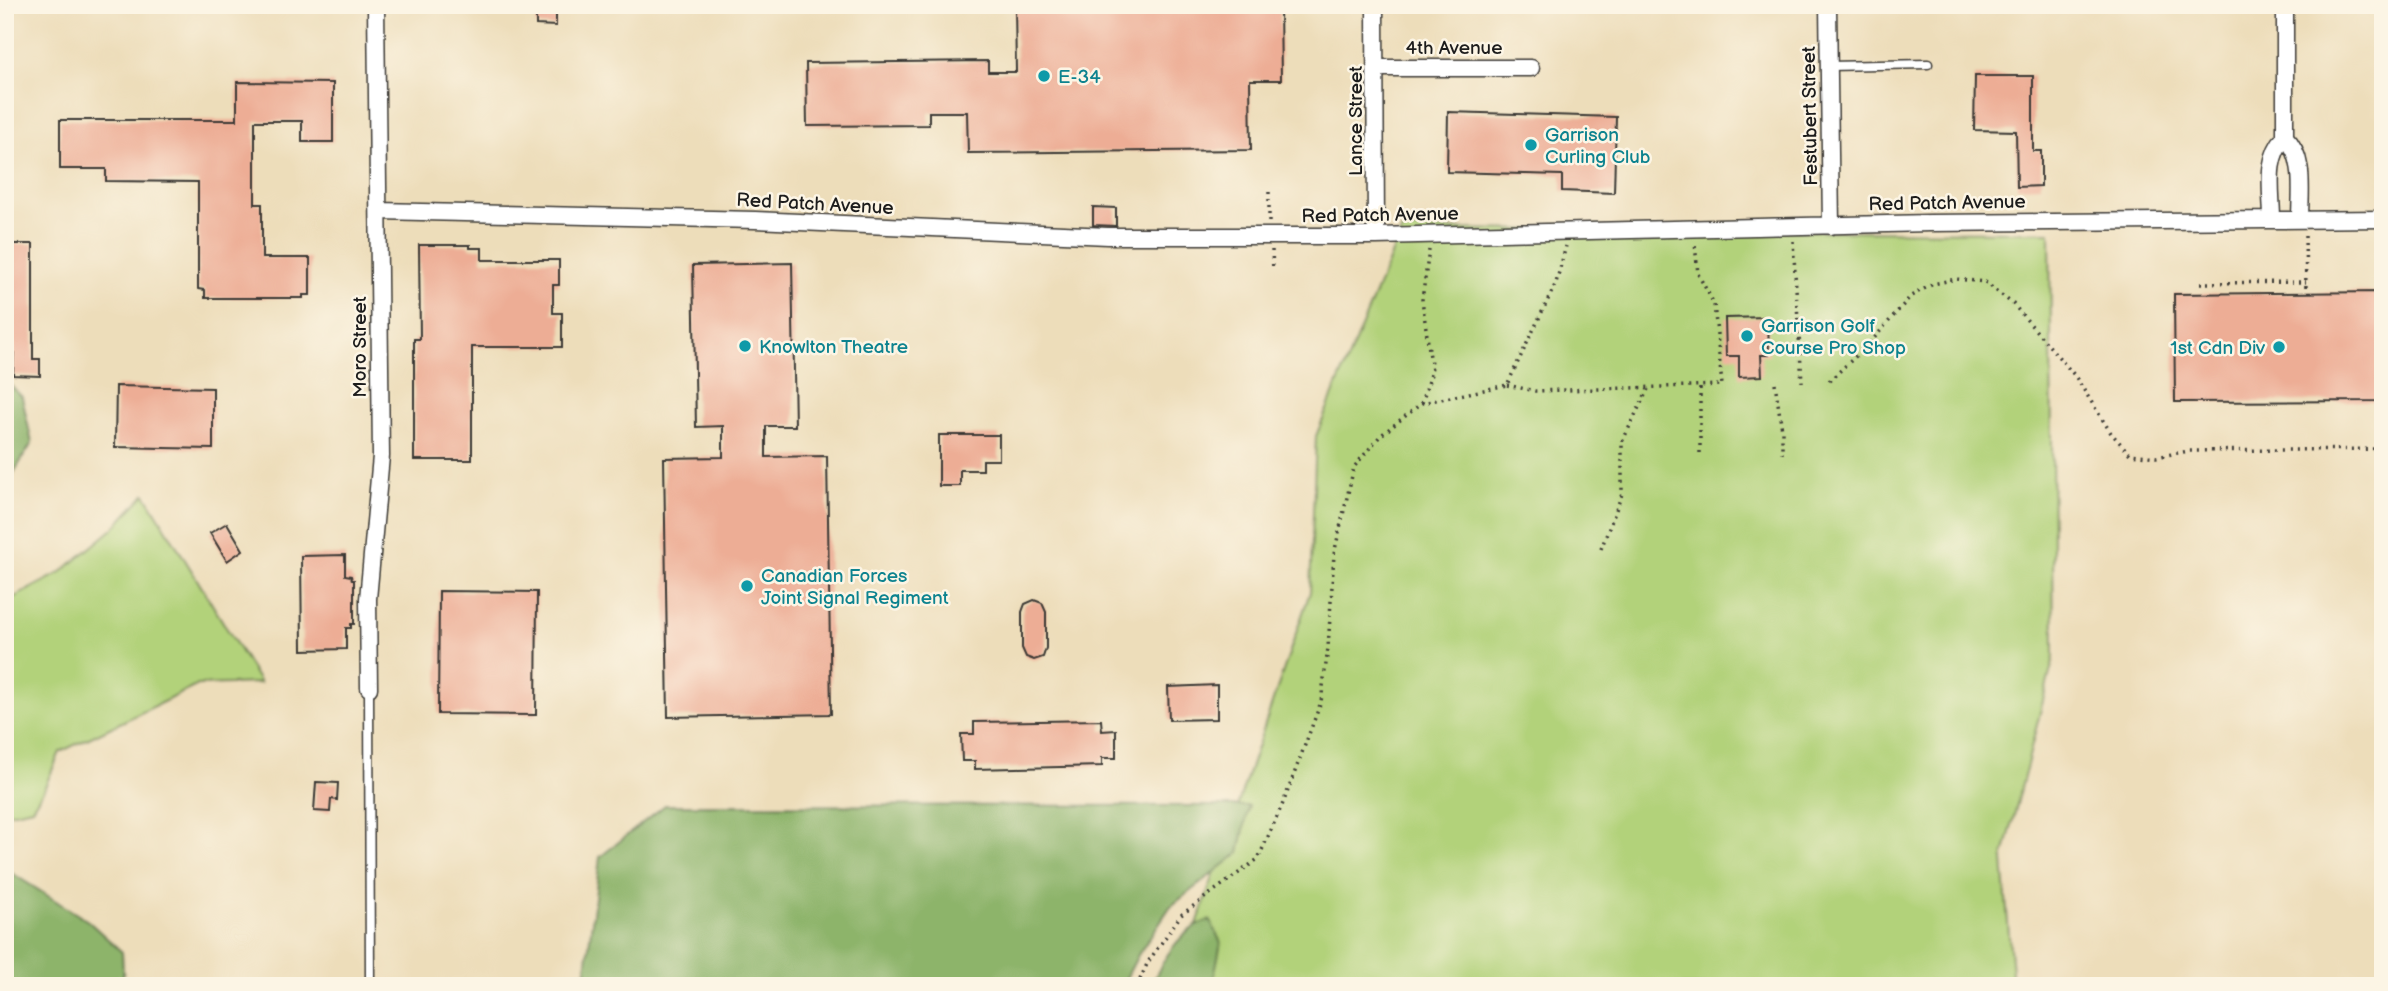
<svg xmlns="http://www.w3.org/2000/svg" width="2388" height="991" font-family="'Balsamiq Sans',sans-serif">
<rect width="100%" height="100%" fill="#fcf5e5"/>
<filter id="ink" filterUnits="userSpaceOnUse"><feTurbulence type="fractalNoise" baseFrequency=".0143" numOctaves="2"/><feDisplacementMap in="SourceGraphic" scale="14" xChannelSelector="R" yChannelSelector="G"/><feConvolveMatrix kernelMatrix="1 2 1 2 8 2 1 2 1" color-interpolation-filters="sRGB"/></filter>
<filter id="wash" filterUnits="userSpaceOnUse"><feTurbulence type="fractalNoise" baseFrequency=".00686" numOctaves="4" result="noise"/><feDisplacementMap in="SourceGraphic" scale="28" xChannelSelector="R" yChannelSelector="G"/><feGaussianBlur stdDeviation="1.57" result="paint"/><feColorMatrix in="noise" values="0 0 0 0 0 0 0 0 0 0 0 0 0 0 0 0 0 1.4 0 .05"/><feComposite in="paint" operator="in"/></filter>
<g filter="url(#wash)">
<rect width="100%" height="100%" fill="#edddba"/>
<path fill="#b2d27a" stroke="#67774b" stroke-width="2" d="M 1402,229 L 2050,232 L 2054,657 L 2003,860 L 2013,986 L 1176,986 L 1310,592 L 1316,436 Z
M 145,494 L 260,683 L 198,685 L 60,752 L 44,789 L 32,808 L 5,814 L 5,602 L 60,573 L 114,528 Z"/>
<path fill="#8db46a" stroke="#546843" stroke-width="2" d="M 5,380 L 22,397 L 32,443 L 5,487 Z
M 665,805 L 1249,806 L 1239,853 L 1170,907 L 1138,955 L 1122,986 L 584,986 L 600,857 Z
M 5,869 L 88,921 L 122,952 L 124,986 L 5,986 Z
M 1210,920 L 1221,943 L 1212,986 L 1151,986 C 1163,959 1180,929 1210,920 Z"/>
<g id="blocks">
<path fill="#edad95" d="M 536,5 L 556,5 L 556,26 L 536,25 Z
M 1015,5 L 1280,5 L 1281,80 L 1250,80 L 1251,150 L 968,153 L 967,112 L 929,112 L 929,125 L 807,126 L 806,63 L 988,61 L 988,72 L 1016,72 Z
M 1975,76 L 2033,76 L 2033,151 L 2041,151 L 2041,186 L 2017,187 L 2016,131 L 1974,130 Z
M 237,82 L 333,83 L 333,142 L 302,142 L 302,121 L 255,121 L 255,204 L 262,204 L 262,258 L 310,258 L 310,295 L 303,295 L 303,298 L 205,298 L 205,290 L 198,289 L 198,182 L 106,181 L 106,169 L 60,169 L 60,120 L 237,120 Z
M 1448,112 L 1616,117 L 1614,193 L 1562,191 L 1562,175 L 1447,172 Z
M 1093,207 L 1116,208 L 1116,226 L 1093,225 Z
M 5,244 L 33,244 L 33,359 L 40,359 L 40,376 L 13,375 L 14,342 L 5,342 Z
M 419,245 L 470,245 L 470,248 L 482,248 L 482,260 L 559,260 L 559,285 L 553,285 L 553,313 L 562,313 L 562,347 L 472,347 L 472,460 L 414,460 L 414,339 L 420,339 Z
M 792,263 L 795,426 L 766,426 L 766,457 L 827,456 L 831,714 L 668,717 L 664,458 L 723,457 L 723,426 L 696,427 L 693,265 Z
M 2383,292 L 2383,401 L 2175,402 L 2174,294 Z
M 1768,317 L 1769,355 L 1761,355 L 1762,376 L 1739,377 L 1739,356 L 1726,356 L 1725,318 Z
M 116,386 L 213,388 L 213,449 L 115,447 Z
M 939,435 L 999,435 L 999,460 L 983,460 L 983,470 L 960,470 L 960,486 L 939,486 Z
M 227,523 L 243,550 L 227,561 L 210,533 Z
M 345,555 L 345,575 L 351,576 L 352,580 L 354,580 L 354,624 L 351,624 L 351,628 L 346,628 L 346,649 L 302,650 L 301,556 Z
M 439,591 L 537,592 L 536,715 L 438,714 Z
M 1034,600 L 1042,603 L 1046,612 L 1046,648 L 1043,657 L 1034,660 L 1026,657 L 1022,648 L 1022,612 L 1025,604 Z
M 1217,685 L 1217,719 L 1169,720 L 1168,687 Z
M 1101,720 L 1102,731 L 1116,730 L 1116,758 L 1102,758 L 1102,766 L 975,769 L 975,761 L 962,761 L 961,734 L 974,734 L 974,722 Z
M 316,782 L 338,783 L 337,800 L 331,799 L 330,812 L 314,811 Z"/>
</g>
</g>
<g filter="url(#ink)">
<use href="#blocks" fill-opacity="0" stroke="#3b3934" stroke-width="2"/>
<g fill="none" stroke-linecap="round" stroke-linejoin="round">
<defs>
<path id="lane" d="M 1829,66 L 1928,64
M 369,688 L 370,986"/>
<path id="street" d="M 1375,5 L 1376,236
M 1828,5 L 1831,226
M 1376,68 L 1531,68
M 2285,137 C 2306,157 2300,192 2300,220
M 379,211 L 755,220 L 1108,236 L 1376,236 L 1930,223 L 2383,219
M 2272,220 C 2272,191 2264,159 2285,137 L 2285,5
M 369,688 L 368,599 L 381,456 L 376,5"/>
</defs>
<use href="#lane" stroke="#3b3934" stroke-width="11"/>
<use href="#street" stroke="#3b3934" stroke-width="19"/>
<path stroke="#3b3934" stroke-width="3.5" stroke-dasharray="2 5" stroke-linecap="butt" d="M 1269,222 L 1269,192
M 2305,236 L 2306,290
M 1793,241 L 1802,382
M 1272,250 L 1273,271
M 2200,283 L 2306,282
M 1829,381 L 1869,344 L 1911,296 L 1933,284 L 1956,279 L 1985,282 L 2013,304 L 2075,376 L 2111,433 L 2130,454 L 2156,457 L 2189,451 L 2383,449
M 1775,383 L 1782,430 L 1782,454
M 1507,385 L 1535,391 L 1722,385 L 1714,304 L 1698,274 L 1695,244
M 1422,403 L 1432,371 L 1422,300 L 1429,250
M 1700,453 L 1700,386
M 1601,549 L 1622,494 L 1622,442 L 1649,387
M 1137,986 L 1148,962 L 1181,915 L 1258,859 L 1284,801 L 1321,702 L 1328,648 L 1334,554 L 1354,467 L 1380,436 L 1422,403 L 1507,385 L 1556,283 L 1566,246"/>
<use href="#lane" stroke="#fff" stroke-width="8"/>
<use href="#street" stroke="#fff" stroke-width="16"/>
</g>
</g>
<g fill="#0f9aa8" stroke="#fcf5e5" stroke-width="2.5">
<circle cx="1044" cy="76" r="7"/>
<circle cx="1531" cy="145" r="7"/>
<circle cx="1747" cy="336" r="7"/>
<circle cx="745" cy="346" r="7"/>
<circle cx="2279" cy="347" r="7"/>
<circle cx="747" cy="586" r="7"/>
</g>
<g text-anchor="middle" stroke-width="5" stroke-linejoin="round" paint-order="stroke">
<g font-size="19" fill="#1c1c1c" stroke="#fcf5e5">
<text x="1454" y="54">4th Avenue</text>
<text transform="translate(1809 116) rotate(-91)" y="7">Festubert Street</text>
<text transform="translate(1355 121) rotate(-90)" y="7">Lance Street</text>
<text transform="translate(1947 202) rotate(-1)" y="7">Red Patch Avenue</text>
<text transform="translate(815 203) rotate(3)" y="7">Red Patch Avenue</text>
<text transform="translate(1380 214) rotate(-1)" y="7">Red Patch Avenue</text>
<text transform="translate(359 347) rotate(-90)" y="7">Moro Street</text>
</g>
<g font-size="19" fill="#0d838f" stroke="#fcf5e5" text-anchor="start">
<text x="1058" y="83">E-34</text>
<text x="1545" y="141">Garrison<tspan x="1545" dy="22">Curling Club</tspan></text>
<text x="1761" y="332">Garrison Golf<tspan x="1761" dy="22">Course Pro Shop</tspan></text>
<text x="759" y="353">Knowlton Theatre</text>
<text x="2265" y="354" text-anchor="end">1st Cdn Div</text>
<text x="761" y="582">Canadian Forces<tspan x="761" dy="22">Joint Signal Regiment</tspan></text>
</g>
</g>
<rect width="2388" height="991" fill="none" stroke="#fcf5e5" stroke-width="28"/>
</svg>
